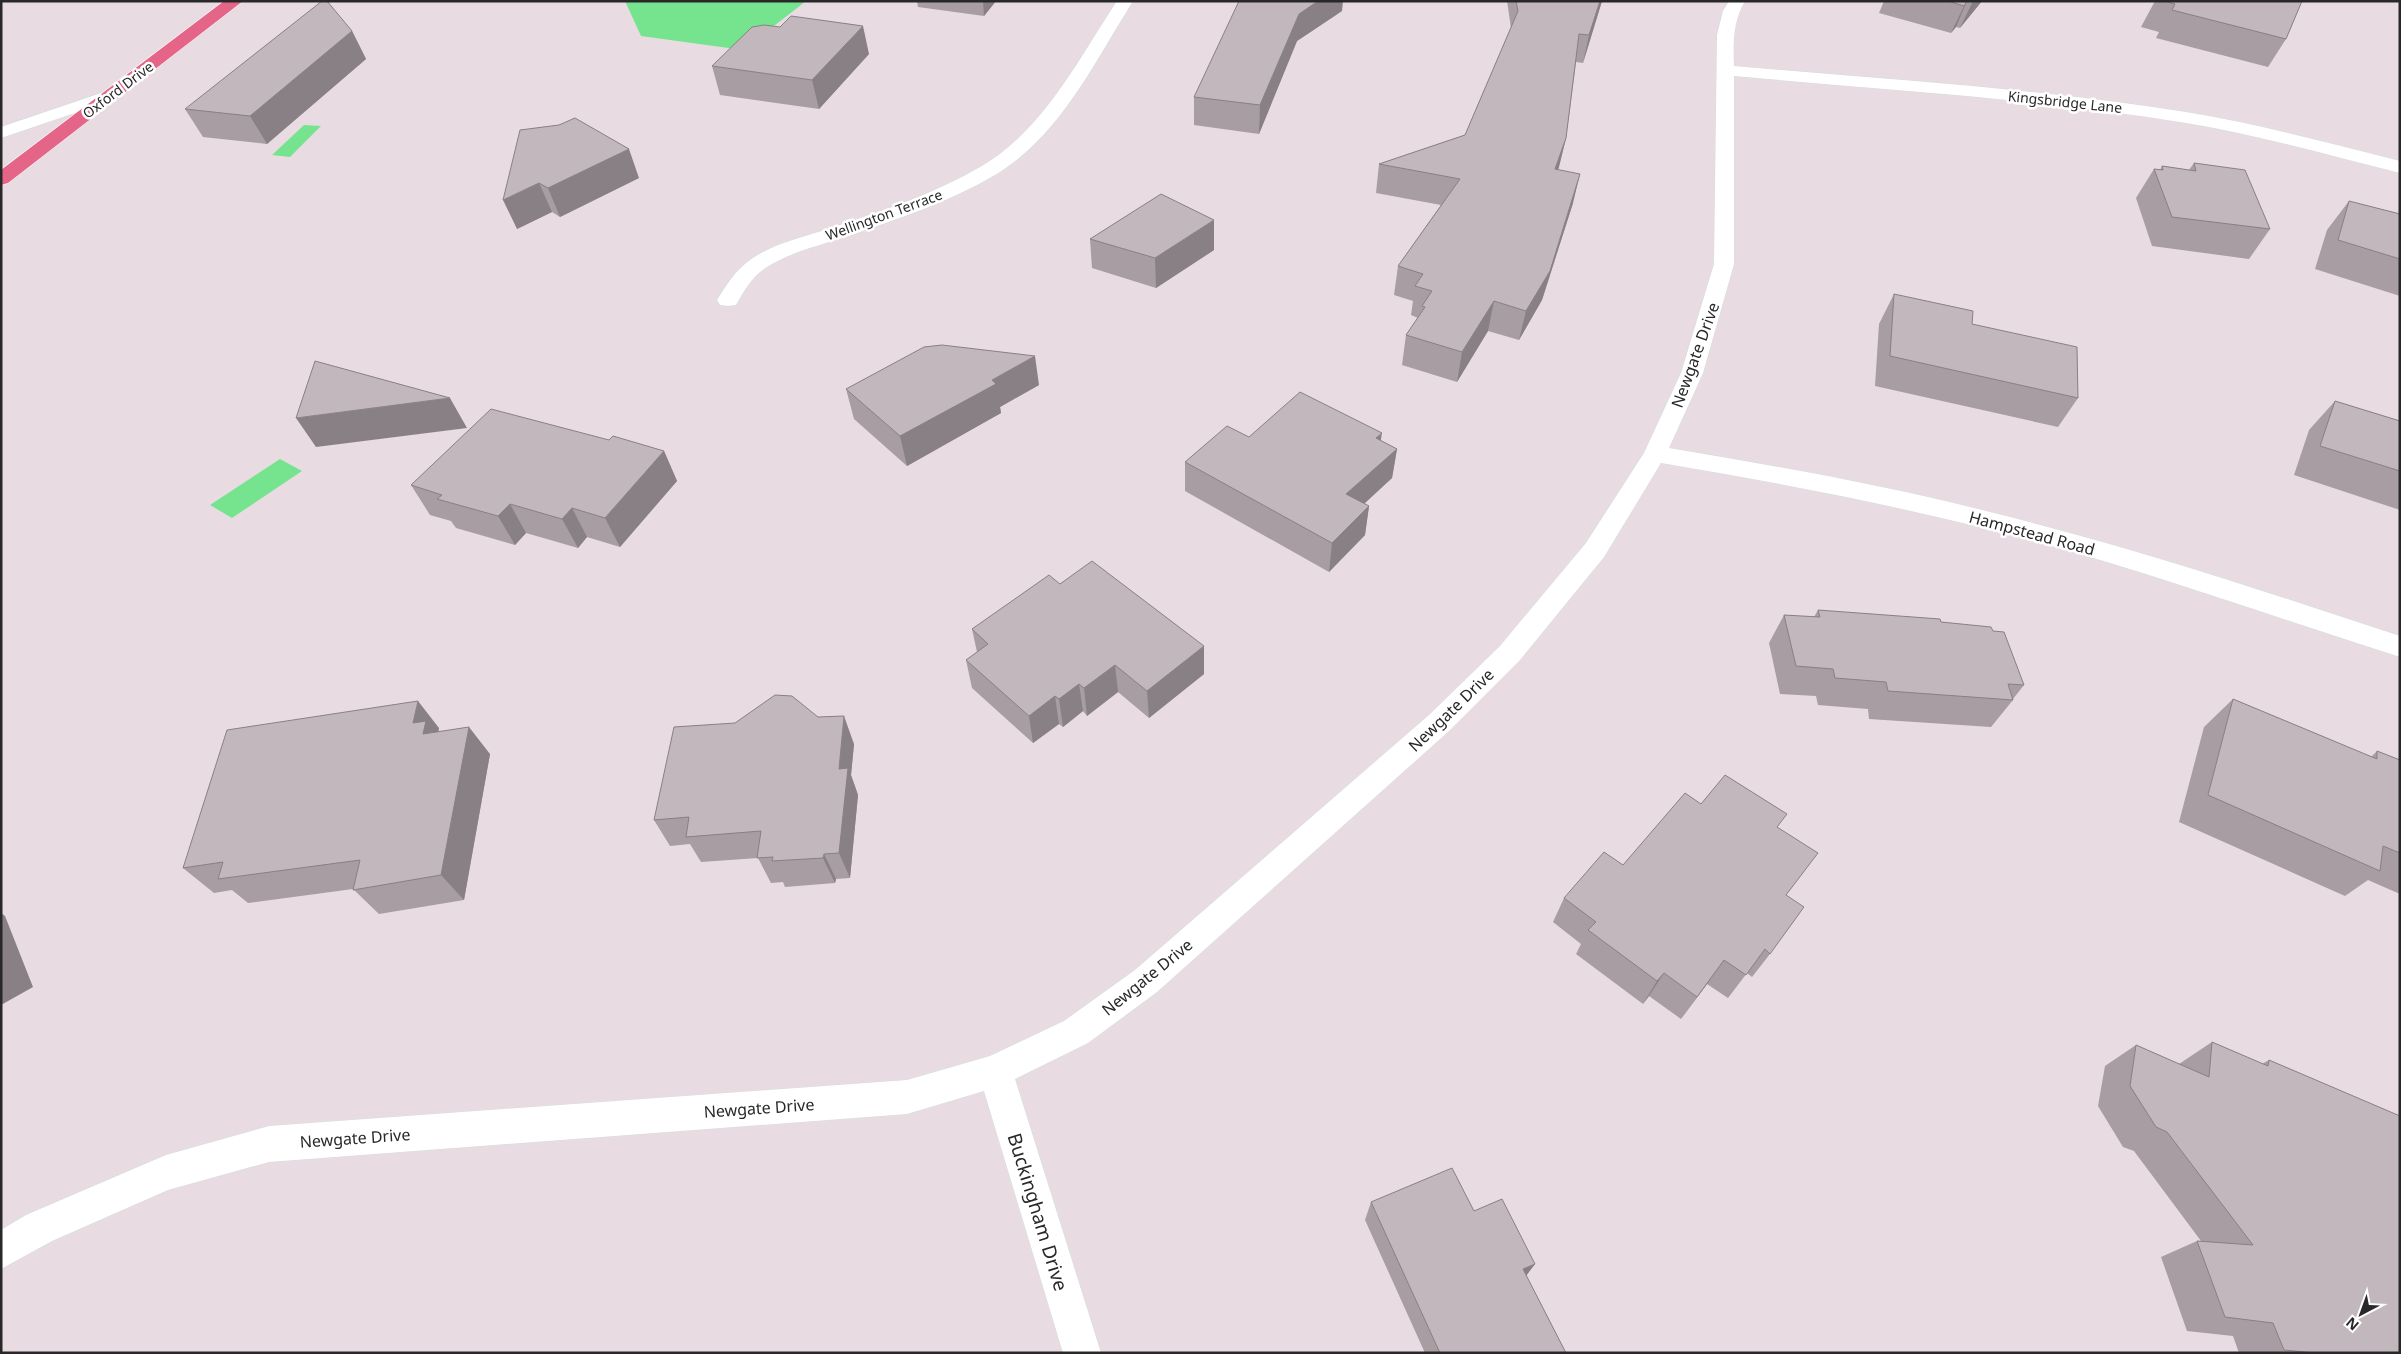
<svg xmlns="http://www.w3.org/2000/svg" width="2401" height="1354" font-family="'Noto Sans',sans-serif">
<rect width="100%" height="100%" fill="#e9dbe2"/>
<path fill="#76e48f" d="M 625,1 L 806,1 L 743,50 L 641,36 Z
M 304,125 L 321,126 L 290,157 L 272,155 Z
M 280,459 L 302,471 L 232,518 L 210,505 Z"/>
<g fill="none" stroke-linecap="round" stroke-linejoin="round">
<defs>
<path id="minor" d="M 1117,1 L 1133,1 C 1094,63 1060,136 995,175 C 949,202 898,219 848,236 C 821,245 791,252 767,267 C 751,277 745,290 736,305 L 728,306 L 720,305 L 717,300 C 727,284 735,271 750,260 C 773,243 805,237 831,228 C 883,211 934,194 982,166 C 1044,129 1078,60 1117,1 Z
M 1729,1 L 1745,1 C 1733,21 1733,43 1734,66 C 1884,79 2036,88 2186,112 C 2258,124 2329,143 2400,161 L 2400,173 C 2329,155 2258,135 2186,123 C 2036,98 1884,90 1734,76 L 1734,264 L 1703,373 L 1669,448 C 1777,466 1884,485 1990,512 C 2128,546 2264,591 2400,636 L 2400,657 C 2283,620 2167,578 2048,545 C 1921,510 1792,485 1661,463 L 1604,557 L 1520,660 L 1449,731 L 1157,992 L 1088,1043 L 1015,1079 L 1101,1353 L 1063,1353 L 984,1091 L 907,1114 L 269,1162 L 168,1190 L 52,1241 L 1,1269 L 1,1230 L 26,1215 L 166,1155 L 269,1126 L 907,1080 L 990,1056 L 1064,1021 L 1135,970 L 1429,715 L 1500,646 L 1586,543 L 1644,453 L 1681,373 L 1714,264 L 1717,35 L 1723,11 Z
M 113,89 L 119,90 L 122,94 L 119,98 L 1,138 L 1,127 Z"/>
<path id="major" d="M 224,1 L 243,1 L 8,183 L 1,185 L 1,170 Z"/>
</defs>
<use href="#minor" stroke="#d0e0dc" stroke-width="1"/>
<use href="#major" stroke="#fff" stroke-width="1"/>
<use href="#minor" fill="#fff" fill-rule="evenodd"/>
<use href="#major" fill="#e46587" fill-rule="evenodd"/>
</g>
<path fill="#a79da2" d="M 917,1 L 996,1 L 984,16 L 918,7 Z
M 1507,1 L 1602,1 L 1583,63 L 1576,62 L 1566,138 L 1558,170 L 1573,203 L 1542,300 L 1519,340 L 1488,331 L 1457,382 L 1402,365 L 1406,335 L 1418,318 L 1411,315 L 1413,301 L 1394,295 L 1398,266 L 1441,205 L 1376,193 L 1379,164 L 1465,135 L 1511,28 Z
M 1884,1 L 1982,1 L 1960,28 L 1956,27 L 1951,33 L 1879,13 Z
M 2155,1 L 2302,1 L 2286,39 L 2268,67 L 2156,38 L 2159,32 L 2141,27 Z
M 1342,11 L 1297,41 L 1259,134 L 1194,125 L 1194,97 Z
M 352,31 L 366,59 L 267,144 L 203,137 L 185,109 Z
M 869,54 L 819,109 L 720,95 L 712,66 Z
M 559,125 L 639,178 L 560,217 L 552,212 L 517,229 Z
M 2194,163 L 2270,229 L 2249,259 L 2152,246 L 2136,198 L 2154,169 L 2160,170 L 2162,166 L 2189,170 Z
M 2349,201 L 2400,214 L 2400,296 L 2315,269 L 2327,230 Z
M 1090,239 L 1214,250 L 1156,288 L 1092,268 Z
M 1894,294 L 1972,324 L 2078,398 L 2058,427 L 1875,386 L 1879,324 Z
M 1039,385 L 1000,407 L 1001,413 L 907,466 L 854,419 L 846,389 Z
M 2335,401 L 2400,421 L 2400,510 L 2294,475 L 2309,430 Z
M 1249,437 L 1381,441 L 1397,449 L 1392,478 L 1364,504 L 1369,506 L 1365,535 L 1329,572 L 1185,491 L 1185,462 Z
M 609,440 L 664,451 L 677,481 L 620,547 L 587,537 L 578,548 L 526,533 L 515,545 L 456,528 L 451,521 L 430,515 L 411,485 Z
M 1060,584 L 1204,674 L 1149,718 L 1118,692 L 1087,716 L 1083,711 L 1063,727 L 1059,724 L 1033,743 L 972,688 L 966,660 L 977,652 L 972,629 Z
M 1818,610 L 1941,622 L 1993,631 L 2024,685 L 2013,699 L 2013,700 L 1991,727 L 1869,719 L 1868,709 L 1818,705 L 1816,696 L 1780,694 L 1769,643 L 1784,615 L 1814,617 Z
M 2233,699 L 2371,757 L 2377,751 L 2400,760 L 2400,894 L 2368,880 L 2345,896 L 2179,822 L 2204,727 Z
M 818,717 L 854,744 L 851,775 L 858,795 L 850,878 L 836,879 L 835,883 L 785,887 L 783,882 L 771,883 L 758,858 L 701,862 L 690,844 L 670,846 L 654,820 L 735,723 Z
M 439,728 L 438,731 L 490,754 L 464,900 L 379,914 L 353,889 L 248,903 L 232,890 L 214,893 L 183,868 Z
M 1701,804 L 1778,828 L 1786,895 L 1770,954 L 1752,977 L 1747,973 L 1728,998 L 1707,984 L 1681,1019 L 1649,996 L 1643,1004 L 1576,954 L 1581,944 L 1553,922 L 1564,898 L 1623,865 Z
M 2212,1042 L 2262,1064 L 2269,1060 L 2400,1353 L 2239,1353 L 2233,1336 L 2187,1331 L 2161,1257 L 2197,1241 L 2201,1241 L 2134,1151 L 2123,1147 L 2098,1106 L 2105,1066 L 2136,1045 L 2179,1064 Z
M 1371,1202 L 1474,1211 L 1535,1264 L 1526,1275 L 1566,1353 L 1425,1353 L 1365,1220 Z"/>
<path fill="#888084" d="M 983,1 L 996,1 L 984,16 Z
M 1318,1 L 1343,1 L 1342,11 L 1297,41 L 1259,134 L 1260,105 L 1299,14 Z
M 1600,1 L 1602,1 L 1583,63 L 1589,35 Z
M 1967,1 L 1956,27 L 1951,33 L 1964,6 Z
M 1973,1 L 1982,1 L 1960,28 Z
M 863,26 L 869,54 L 819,109 L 812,80 Z
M 352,31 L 366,59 L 267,144 L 250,116 Z
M 1566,138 L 1559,167 L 1548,198 L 1555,169 Z
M 629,149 L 639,178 L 560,217 L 548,188 Z
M 1580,174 L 1573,203 L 1542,300 L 1519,340 L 1526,311 Z
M 539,183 L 552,212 L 517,229 L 503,200 Z
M 1214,220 L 1214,250 L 1156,288 L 1155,258 Z
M 1494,301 L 1488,331 L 1457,382 L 1462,352 Z
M 1035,356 L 1039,385 L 1000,407 L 1001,413 L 907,466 L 900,436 L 992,380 Z
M 450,398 L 467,428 L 316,447 L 296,418 Z
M 1382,433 L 1377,463 L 1376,438 Z
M 1397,449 L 1392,478 L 1343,523 L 1346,494 Z
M 664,451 L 677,481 L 620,547 L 605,518 Z
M 510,504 L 526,533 L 515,545 L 498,516 Z
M 1369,506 L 1365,535 L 1329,572 L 1332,543 Z
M 572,508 L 587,537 L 578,548 L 562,519 Z
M 1204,646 L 1204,674 L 1149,718 L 1147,691 Z
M 1115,665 L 1118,692 L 1087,716 L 1084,688 Z
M 1079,684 L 1083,711 L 1063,727 L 1059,699 Z
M 1055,696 L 1059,724 L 1033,743 L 1029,716 Z
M 418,701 L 439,728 L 435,750 L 413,723 Z
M 844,716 L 854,744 L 851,775 L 858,795 L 850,878 L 839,853 L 839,769 Z
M 469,727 L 490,754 L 464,900 L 441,875 Z
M 824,854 L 836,879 L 835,883 L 823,858 Z
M 1,913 L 5,916 L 33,987 L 1,1005 Z
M 1724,960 L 1707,984 L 1681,1019 L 1697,997 Z
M 1664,973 L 1649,996 L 1643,1004 L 1657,981 Z
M 1535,1264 L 1523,1280 L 1523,1269 Z"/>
<path fill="#c2b7bc" stroke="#888084" d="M 322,1 L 327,1 L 352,31 L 250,116 L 185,109 Z
M 1239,1 L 1318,1 L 1299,14 L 1260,105 L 1194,97 Z
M 1516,1 L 1600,1 L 1589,35 L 1579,34 L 1566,138 L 1555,169 L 1580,174 L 1550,271 L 1526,311 L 1494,301 L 1462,352 L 1406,335 L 1425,307 L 1422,306 L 1432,291 L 1415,286 L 1423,274 L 1398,266 L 1460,179 L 1379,164 L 1465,135 L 1518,11 Z
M 1948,1 L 1967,1 L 1964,6 Z
M 2164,1 L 2302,1 L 2286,39 L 2172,10 L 2175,4 Z
M 791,16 L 863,26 L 812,80 L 712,66 L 752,27 L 764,25 L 780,27 Z
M 575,118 L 629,149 L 548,188 L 539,183 L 503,200 L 520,130 L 559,125 Z
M 2194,163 L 2245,170 L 2270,229 L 2172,217 L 2154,169 L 2163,170 L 2162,166 L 2196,171 Z
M 1161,194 L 1214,220 L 1155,258 L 1090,239 Z
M 2349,201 L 2400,214 L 2400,259 L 2338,240 Z
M 1894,294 L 1973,311 L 1972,324 L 2077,347 L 2078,398 L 1890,356 Z
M 942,345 L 1035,356 L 992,380 L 996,384 L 900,436 L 846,389 L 924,347 Z
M 315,361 L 450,398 L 296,418 Z
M 1300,392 L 1382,433 L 1376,438 L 1397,449 L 1346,494 L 1369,506 L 1332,543 L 1185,462 L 1227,426 L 1249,437 Z
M 2335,401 L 2400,421 L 2400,471 L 2320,446 Z
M 491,409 L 609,440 L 613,436 L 664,451 L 605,518 L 572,508 L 562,519 L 510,504 L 498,516 L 437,499 L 442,495 L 411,485 Z
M 1092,561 L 1204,646 L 1147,691 L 1115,665 L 1084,688 L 1079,684 L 1059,699 L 1055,696 L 1029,716 L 966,660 L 988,644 L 972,629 L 1049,575 L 1060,584 Z
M 1818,610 L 1940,619 L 1941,622 L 1991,627 L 1993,631 L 2004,632 L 2024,685 L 2008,684 L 2013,700 L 1888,691 L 1886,682 L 1835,678 L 1833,669 L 1796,666 L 1784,615 L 1820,617 Z
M 775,695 L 792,696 L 818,717 L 844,716 L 839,769 L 848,768 L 839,853 L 824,854 L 823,858 L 772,861 L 773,857 L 757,858 L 761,831 L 686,837 L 689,817 L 654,820 L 674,727 L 735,723 Z
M 2233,699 L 2377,759 L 2377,751 L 2400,760 L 2400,853 L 2383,846 L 2380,871 L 2208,795 Z
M 418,701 L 413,723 L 426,721 L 423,734 L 469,727 L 441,875 L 353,890 L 360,860 L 218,879 L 223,862 L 183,868 L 227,730 Z
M 1725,775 L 1787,814 L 1777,827 L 1818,853 L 1786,895 L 1804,907 L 1770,954 L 1765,949 L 1746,975 L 1724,960 L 1697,997 L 1664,973 L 1657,981 L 1588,930 L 1596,922 L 1564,898 L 1604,852 L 1623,865 L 1685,793 L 1701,804 Z
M 2212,1042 L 2268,1066 L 2269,1060 L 2400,1116 L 2400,1353 L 2315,1353 L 2284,1350 L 2273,1323 L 2225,1317 L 2197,1241 L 2253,1245 L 2167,1132 L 2156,1127 L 2130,1086 L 2136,1045 L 2209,1077 Z
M 1452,1168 L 1474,1211 L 1502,1199 L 1535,1264 L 1523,1269 L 1566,1353 L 1440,1353 L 1371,1202 Z"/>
<g text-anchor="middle" stroke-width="5" stroke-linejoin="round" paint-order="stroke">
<g font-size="14" fill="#282828" stroke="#fff">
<text transform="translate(118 90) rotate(-37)" y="5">Oxford Drive</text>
<text transform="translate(2065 102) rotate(6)" y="5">Kingsbridge Lane</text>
<text transform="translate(884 215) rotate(-20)" y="5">Wellington Terrace</text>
</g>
<g font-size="16" fill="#282828" stroke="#fff">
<text transform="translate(1695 355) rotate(-70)" y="6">Newgate Drive</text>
<text transform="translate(2032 533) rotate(15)" y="6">Hampstead Road</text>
<text transform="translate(1451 710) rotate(-44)" y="6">Newgate Drive</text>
<text transform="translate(1147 977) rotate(-39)" y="6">Newgate Drive</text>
<text transform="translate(759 1108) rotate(-4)" y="6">Newgate Drive</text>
<text transform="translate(355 1138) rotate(-4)" y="6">Newgate Drive</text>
</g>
<g font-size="19" fill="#282828" stroke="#fff">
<text transform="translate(1038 1212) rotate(73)" y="7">Buckingham Drive</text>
</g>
</g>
<rect width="2401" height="1354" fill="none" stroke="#282828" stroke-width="5"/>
<g transform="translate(2361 1314) rotate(221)" stroke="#ffffff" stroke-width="4" paint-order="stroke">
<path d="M0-4L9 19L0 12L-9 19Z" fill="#282828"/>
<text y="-8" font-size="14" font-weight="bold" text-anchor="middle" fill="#282828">N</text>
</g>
</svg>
